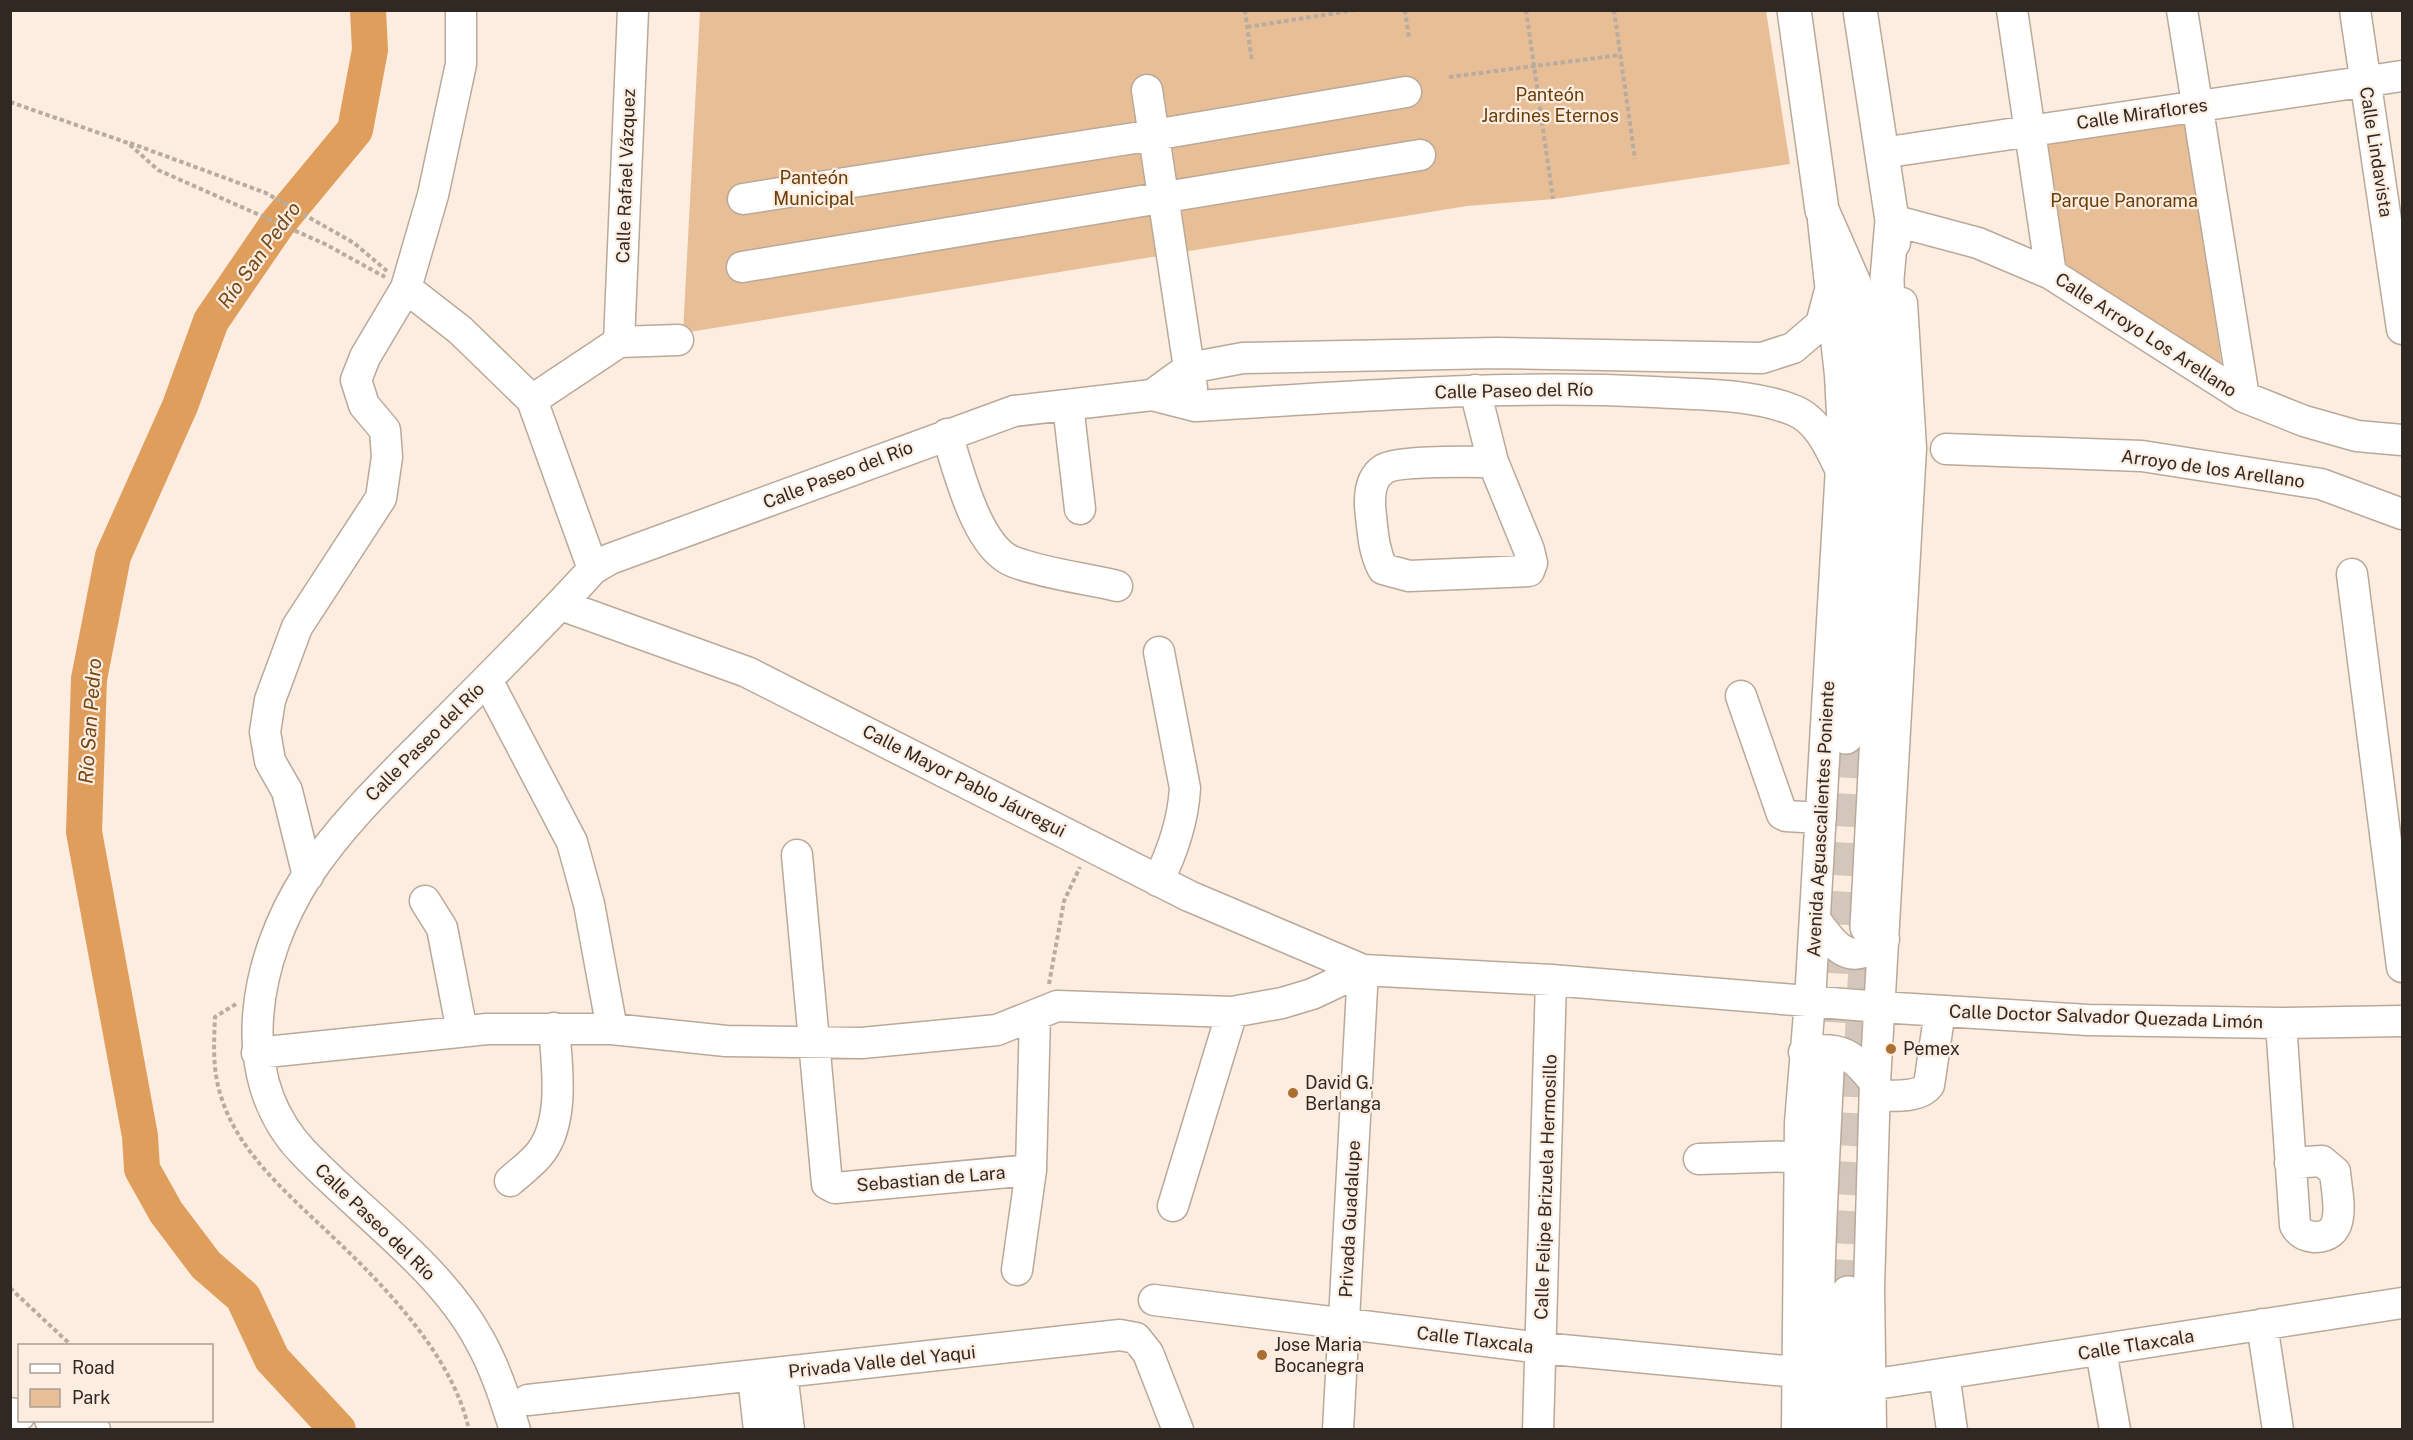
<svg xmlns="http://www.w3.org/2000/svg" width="2413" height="1440" font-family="'Public Sans',sans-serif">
<rect width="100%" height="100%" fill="#fcede0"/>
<path fill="#e8be97" d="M 700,11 L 1766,11 L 1790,164 L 1554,199 L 1467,206 L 683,333 Z
M 2187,116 L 2223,374 L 2060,267 L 2041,134 Z"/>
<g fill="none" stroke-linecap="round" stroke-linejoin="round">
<path stroke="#e09e5c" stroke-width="36" d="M 338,1430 L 272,1359 L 243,1297 L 206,1265 L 166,1212 L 142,1169 L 140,1136 L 84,832 L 89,679 L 113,556 L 180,406 L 211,321 L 278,223 L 355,130 L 370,50 L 368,10"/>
<path stroke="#d3c6ba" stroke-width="33" stroke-dasharray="33 16" stroke-linecap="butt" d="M 1827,1071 L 1846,737
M 1848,1293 L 1867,927"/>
<defs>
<path id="minor" d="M 2012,10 L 2051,274
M 2182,10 L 2244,397
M 2355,10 L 2402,329
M 1147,90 L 1192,388
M 1882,153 L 2402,76
M 743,199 L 1154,135 L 1406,92
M 1895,243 L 1892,220 L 1978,243 L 2051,274 L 2244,397 L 2304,421 L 2357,436 L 2402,440
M 742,267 L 1420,155
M 406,288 L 460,330 L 532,400 L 593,569
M 619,342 L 633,10
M 619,342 L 678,340
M 1475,390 L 1493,462 L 1529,550 L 1532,563 L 1529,571 L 1409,576 L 1383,569 C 1374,552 1373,535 1371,516 C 1369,501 1368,479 1384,469 C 1399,460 1472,462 1493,462
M 1152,395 L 1189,368 L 1243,358 L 1497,353 L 1762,358 L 1793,348 L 1821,324 L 1829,294
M 532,400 L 619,342
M 1068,405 L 1080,509
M 947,434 C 958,469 977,549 1014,562 C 1046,574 1084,578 1117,586
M 1946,449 L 2142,456 L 2321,484 L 2402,514
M 2352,574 L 2402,967
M 561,605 L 747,672 L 1189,896 L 1363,970 L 1338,1430
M 487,680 L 572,842 L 589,904 L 612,1029
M 1741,696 L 1782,814 L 1786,816 L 1821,818
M 797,855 L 827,1184 L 835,1188 L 1031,1170
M 308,876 L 287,791 L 270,761 L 265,732 L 270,700 L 297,627 L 381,498 L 387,457 L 385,430 L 364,405 L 356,380 L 365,357 L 406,288 L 433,195 L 461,64 L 461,10
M 1158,881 C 1173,851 1183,822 1185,788 L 1159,652
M 425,901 L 442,928 L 462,1031
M 1815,919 C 1835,948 1851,969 1884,939
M 2281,1023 L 2295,1225 C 2299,1233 2305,1236 2314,1237 C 2349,1238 2337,1196 2335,1172 L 2322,1161 L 2290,1163
M 1804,1052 C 1841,1046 1853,1054 1875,1083
M 257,1053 L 487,1029 L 612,1029 L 726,1041 L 862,1043 L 997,1030 L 1057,1006 L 1232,1012 L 1282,1003 L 1312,994 L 1363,970 L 1551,980 L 1880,1007 L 2088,1020 L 2281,1023 L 2402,1021
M 1875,1096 C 1891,1095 1919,1099 1929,1085 L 1940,1011
M 1699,1159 L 1800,1156
M 510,1181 C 520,1172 533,1163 541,1152 C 565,1120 557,1065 554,1028
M 1173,1206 L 1232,1012
M 1017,1270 L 1031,1170 L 1035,1015
M 1154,1300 L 1541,1348 L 1796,1372
M 2262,1324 L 2278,1430
M 2101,1351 L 2115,1430
M 782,1373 L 789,1430
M 1944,1374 L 1952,1430
M 753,1376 L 759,1430
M 1870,1385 L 2402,1303
M 528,1400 L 1120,1335 L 1136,1338 L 1148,1353 L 1178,1430
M 10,1413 L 20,1415
M 50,1420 L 95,1430
M 515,1430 C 505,1399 495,1367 479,1339 C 440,1267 359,1211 303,1152 C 230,1075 255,957 307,876 C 339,827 383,784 424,743 C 481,685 539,629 593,569 L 610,559 L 1014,411 L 1152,395 L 1195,406 C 1348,397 1501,384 1654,392 C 1699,395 1750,393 1793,410 C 1819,420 1831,450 1842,473
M 1538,1430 L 1551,980
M 1797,1430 L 1800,1123 L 1810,1001 L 1843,433 L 1840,375 L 1823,220
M 1871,1430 L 1869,1288 L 1875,1083 L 1911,448 L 1902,303"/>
<path id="major" d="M 1794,10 L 1822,210 L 1854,283 L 1859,331 L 1865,481 L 1846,737
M 1860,10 L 1892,220 L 1887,279 L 1892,447 L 1867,927
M 1848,1293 L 1849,1430
M 1818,1430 C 1814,1310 1821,1191 1827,1071"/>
</defs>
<use href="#minor" stroke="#baa999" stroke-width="33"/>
<use href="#major" stroke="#baa999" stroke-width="36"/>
<path stroke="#b8aca1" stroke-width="4" stroke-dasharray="4.5 3" stroke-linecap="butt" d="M 1245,10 L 1252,62
M 1405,10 L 1409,38
M 1526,10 L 1553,199
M 1614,10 L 1635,159
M 1247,27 L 1356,10
M 1449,77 L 1620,55
M 10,102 L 128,143 L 158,170 L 325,244 L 385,277
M 130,143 L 266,193 L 354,243 L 387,271
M 1049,984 L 1064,901 L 1080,867
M 236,1004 L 215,1017 C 214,1039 213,1060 217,1081 C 229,1141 276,1183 318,1223 C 375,1276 452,1351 469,1430
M 10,1288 L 72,1346"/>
<use href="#minor" stroke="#fff" stroke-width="30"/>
<use href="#major" stroke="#fff" stroke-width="33"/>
</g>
<g fill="#ab7031" stroke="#fcede0" stroke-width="2">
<circle cx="1891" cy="1049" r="6"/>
<circle cx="1293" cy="1093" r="6"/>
<circle cx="1262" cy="1355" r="6"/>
</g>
<g text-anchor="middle" stroke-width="4.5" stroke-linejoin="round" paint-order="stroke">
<g font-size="18" fill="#693e09" stroke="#fcede0">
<text x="1550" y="101">Panteón<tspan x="1550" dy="21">Jardines Eternos</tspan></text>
<text x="814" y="184">Panteón<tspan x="814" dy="21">Municipal</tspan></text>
<text x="2124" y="207">Parque Panorama</text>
</g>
<g font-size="18" fill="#302923" stroke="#fcede0">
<text transform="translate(2142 114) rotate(-8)" y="6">Calle Miraflores</text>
<text transform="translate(2376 152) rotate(81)" y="6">Calle Lindavista</text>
<text transform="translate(626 176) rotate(-88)" y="6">Calle Rafael Vázquez</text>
<text transform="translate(2146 335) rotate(33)" y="6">Calle Arroyo Los Arellano</text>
<text transform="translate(1514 391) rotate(-1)" y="6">Calle Paseo del Río</text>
<text transform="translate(2213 469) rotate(8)" y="6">Arroyo de los Arellano</text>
<text transform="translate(838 475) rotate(-21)" y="6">Calle Paseo del Río</text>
<text transform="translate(425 742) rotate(-45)" y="6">Calle Paseo del Río</text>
<text transform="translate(964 781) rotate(27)" y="6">Calle Mayor Pablo Jáuregui</text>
<text transform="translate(1821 819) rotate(-87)" y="6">Avenida Aguascalientes Poniente</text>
<text transform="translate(2106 1017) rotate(2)" y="6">Calle Doctor Salvador Quezada Limón</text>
<text transform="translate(931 1179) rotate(-5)" y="6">Sebastian de Lara</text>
<text transform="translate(1546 1187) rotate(-88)" y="6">Calle Felipe Brizuela Hermosillo</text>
<text transform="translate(1350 1219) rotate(-87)" y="6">Privada Guadalupe</text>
<text transform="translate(375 1222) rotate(44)" y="6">Calle Paseo del Río</text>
<text transform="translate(1475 1340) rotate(7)" y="6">Calle Tlaxcala</text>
<text transform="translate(2136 1345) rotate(-9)" y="6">Calle Tlaxcala</text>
<text transform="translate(882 1362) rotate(-6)" y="6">Privada Valle del Yaqui</text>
</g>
<g font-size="18" fill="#302923" stroke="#fcede0" text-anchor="start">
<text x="1903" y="1055">Pemex</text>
<text x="1305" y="1089">David G.<tspan x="1305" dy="21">Berlanga</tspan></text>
<text x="1274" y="1351">Jose Maria<tspan x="1274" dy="21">Bocanegra</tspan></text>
</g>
<g font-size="20" font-style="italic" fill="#744817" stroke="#fcede0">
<text transform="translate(259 255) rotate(-54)" y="7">Río San Pedro</text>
<text transform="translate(90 721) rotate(-86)" y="7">Río San Pedro</text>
</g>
</g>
<rect width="2413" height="1440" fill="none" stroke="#302923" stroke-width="24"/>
<rect x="18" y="1344" width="195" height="78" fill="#fcede0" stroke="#aa9f94" stroke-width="1.5"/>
<rect x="30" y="1364" width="30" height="9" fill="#ffffff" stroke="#aa9f94" stroke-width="1.5"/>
<text x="72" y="1374" font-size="18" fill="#302923">Road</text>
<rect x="30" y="1389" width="30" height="18" fill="#e8be97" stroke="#aa9f94" stroke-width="1.5"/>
<text x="72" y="1404" font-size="18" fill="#302923">Park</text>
</svg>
